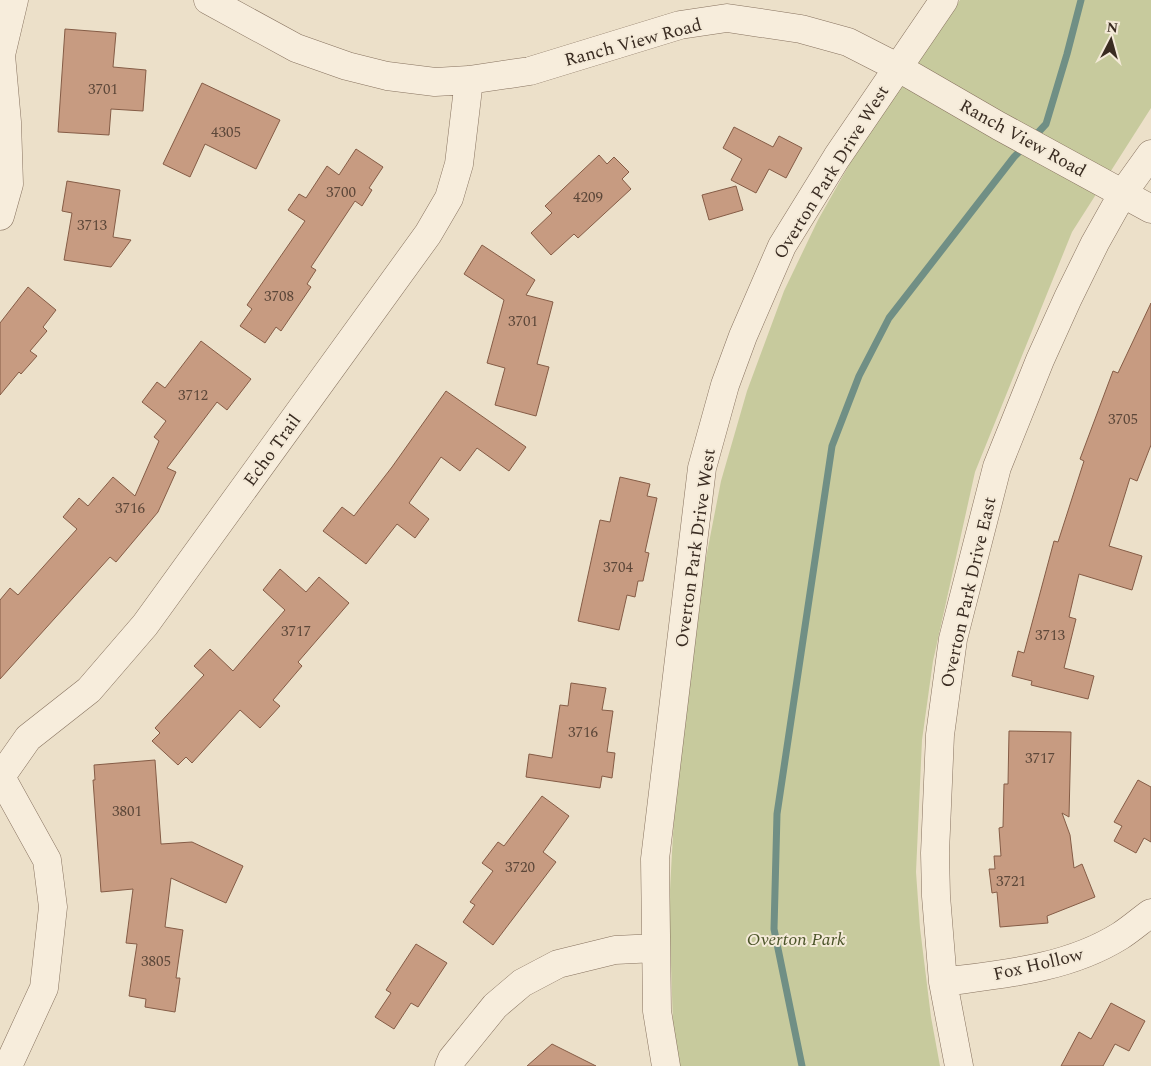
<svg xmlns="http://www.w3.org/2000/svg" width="1151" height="1066" font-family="Spectral,serif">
<rect width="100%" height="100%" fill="#ece0c9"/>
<path fill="#c7ca9d" d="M 960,0 L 1151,0 L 1151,108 L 1072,232 L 975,472 L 933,661 L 922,740 L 916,872 L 920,928 L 931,1017 L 940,1066 L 678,1066 L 673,1023 L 669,908 L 674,816 L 704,568 L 721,481 L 747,391 L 784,291 L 818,220 L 866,135 Z"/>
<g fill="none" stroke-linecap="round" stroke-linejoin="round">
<path stroke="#708f85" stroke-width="7" d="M 1033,138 L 1046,124 L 1067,54 L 1081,0
M 802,1066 L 774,929 L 777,814 L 832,446 L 859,376 L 889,318 L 1014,157 L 1025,146"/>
</g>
<path fill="#c79b81" stroke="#855c46" d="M 65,29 L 116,33 L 113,67 L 146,70 L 143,111 L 111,109 L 109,135 L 58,132 Z
M 202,83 L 280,120 L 256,169 L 205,144 L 190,177 L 163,164 Z
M 734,127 L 773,147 L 779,136 L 802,148 L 786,178 L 769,169 L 756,193 L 731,180 L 742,159 L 723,148 Z
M 356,149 L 383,167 L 369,188 L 372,190 L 362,206 L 355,201 L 311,267 L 316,270 L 307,284 L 311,287 L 281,331 L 276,327 L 265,343 L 240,326 L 252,309 L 247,305 L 305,221 L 288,210 L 299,194 L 306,198 L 327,166 L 339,175 Z
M 599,155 L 607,164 L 614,157 L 629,172 L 622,179 L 631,189 L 578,238 L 574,234 L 551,255 L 531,233 L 552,213 L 545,206 Z
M 67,181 L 120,190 L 113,237 L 131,240 L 111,267 L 64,260 L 72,213 L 62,211 Z
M 736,186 L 743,210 L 709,220 L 702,195 Z
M 482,245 L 535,280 L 526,295 L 553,302 L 537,364 L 549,367 L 536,416 L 495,405 L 505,368 L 487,363 L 504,300 L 464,274 Z
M 28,287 L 56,310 L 43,327 L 47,331 L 30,351 L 37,356 L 21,374 L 19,372 L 0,395 L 0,323 Z
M 1151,303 L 1151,445 L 1137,481 L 1130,478 L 1109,546 L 1142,556 L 1132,590 L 1079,574 L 1069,617 L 1076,619 L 1064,668 L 1094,676 L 1088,699 L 1031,685 L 1032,681 L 1012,676 L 1018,651 L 1024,653 L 1054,541 L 1058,542 L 1084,461 L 1080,459 L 1113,371 L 1118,373 Z
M 201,341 L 251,379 L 227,410 L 217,402 L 167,468 L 176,472 L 158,512 L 116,562 L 110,557 L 0,679 L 0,600 L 10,588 L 18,595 L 77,529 L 63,517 L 79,498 L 88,506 L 113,477 L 135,496 L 159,441 L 154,437 L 166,421 L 142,402 L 157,382 L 165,388 Z
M 446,391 L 526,447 L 509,471 L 477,448 L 460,471 L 441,457 L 409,503 L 429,519 L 415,538 L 397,524 L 366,564 L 323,531 L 342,507 L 354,516 L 392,467 Z
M 620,477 L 650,484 L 647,496 L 657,498 L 645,552 L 649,553 L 643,581 L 638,581 L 635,597 L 627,595 L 619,630 L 578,621 L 600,520 L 610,522 Z
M 280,569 L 306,592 L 319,577 L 349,603 L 298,662 L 302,666 L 273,700 L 280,706 L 260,728 L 240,710 L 192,763 L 186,757 L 178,765 L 152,741 L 160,733 L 155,728 L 204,675 L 194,666 L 210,649 L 233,671 L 285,610 L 263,590 Z
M 571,683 L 606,688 L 602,710 L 613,711 L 607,752 L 615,753 L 612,778 L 602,776 L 600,788 L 526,777 L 529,754 L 552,758 L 560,705 L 568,706 Z
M 1009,731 L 1071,732 L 1069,817 L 1062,813 L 1070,835 L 1074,868 L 1082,864 L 1095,897 L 1047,916 L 1048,923 L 1000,927 L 997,892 L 992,893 L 989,869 L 995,869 L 994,856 L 1001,856 L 999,828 L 1003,827 L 1004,784 L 1008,784 Z
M 155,760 L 161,844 L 192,842 L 243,866 L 226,903 L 171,878 L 165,927 L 183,930 L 176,978 L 180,978 L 175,1012 L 145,1007 L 146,999 L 129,996 L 137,944 L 126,943 L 133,889 L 101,892 L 93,780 L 95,780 L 94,765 Z
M 1138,780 L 1151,787 L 1151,842 L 1144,838 L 1136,853 L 1114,841 L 1122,826 L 1114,822 Z
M 542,796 L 569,816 L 543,852 L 556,862 L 493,945 L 463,922 L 475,905 L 470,902 L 493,871 L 482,863 L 498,842 L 504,846 Z
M 416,944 L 447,963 L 418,1007 L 411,1003 L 394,1029 L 375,1017 L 391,993 L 386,990 Z
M 1111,1003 L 1145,1021 L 1129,1051 L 1115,1044 L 1103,1066 L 1061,1066 L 1079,1032 L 1091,1039 Z
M 552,1044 L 596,1066 L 527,1066 Z"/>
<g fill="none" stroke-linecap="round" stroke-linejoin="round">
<defs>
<path id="minor" d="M 208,0 L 296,48 L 347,66 L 387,76 L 435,82 L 469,80 L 530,71 L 680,25 L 727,18 L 801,29 L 848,42 L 897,67 L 999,126 L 1151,209
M 0,216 L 9,184 L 7,122 L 1,55 L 14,0
M 1,777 L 47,860 L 53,907 L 44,988 L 8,1066
M 0,778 L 28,738 L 89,690 L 145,625 L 428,234 L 449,198 L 459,164 L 469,80
M 943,982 C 1003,974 1067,969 1120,936 C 1131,929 1141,920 1151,913
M 449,1066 L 452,1059 L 495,1006 L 522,983 L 558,964 L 615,950 L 656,948
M 666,1066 L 657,1011 L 655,859 L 702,468 L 725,385 L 743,336 L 782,246 L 837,157 L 944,0
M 959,1066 L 943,982 L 936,896 L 935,853 L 940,735 L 953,639 L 997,467 L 1040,360 L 1068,298 L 1095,243 L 1123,193 L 1151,154"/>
</defs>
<use href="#minor" stroke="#87725f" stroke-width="29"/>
<use href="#minor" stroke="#f7eddc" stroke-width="28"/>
</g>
<g text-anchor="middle" stroke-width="4" stroke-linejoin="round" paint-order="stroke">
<g font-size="15" fill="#5c4739">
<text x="103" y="94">3701</text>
<text x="226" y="137">4305</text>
<text x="341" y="197">3700</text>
<text x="588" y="202">4209</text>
<text x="92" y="230">3713</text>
<text x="279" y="301">3708</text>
<text x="523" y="326">3701</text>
<text x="193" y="400">3712</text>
<text x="1123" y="424">3705</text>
<text x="130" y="513">3716</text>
<text x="618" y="572">3704</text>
<text x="296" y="636">3717</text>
<text x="1050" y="640">3713</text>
<text x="583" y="737">3716</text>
<text x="1040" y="763">3717</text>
<text x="127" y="816">3801</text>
<text x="520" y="872">3720</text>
<text x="1011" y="886">3721</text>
<text x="156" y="966">3805</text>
</g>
<g font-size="18" fill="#392b21" stroke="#f4ead8">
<text transform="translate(633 42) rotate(-15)" y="6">Ranch View Road</text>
<text transform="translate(1023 138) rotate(29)" y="6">Ranch View Road</text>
<text transform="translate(831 172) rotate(-58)" y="6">Overton Park Drive West</text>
<text transform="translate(272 450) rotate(-54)" y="6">Echo Trail</text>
<text transform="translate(695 548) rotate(-82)" y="6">Overton Park Drive West</text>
<text transform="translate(968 592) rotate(-77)" y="6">Overton Park Drive East</text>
<text transform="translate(1038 964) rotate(-13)" y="6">Fox Hollow</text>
</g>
<g font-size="18" font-style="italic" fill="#4b5429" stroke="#f4ead8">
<text x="796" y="945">Overton Park</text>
</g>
</g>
<g transform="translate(1111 40) rotate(6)" stroke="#f4ead8" stroke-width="4" paint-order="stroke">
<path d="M0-4L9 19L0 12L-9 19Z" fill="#392b21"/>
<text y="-8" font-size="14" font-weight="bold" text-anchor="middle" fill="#392b21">N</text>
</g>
</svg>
